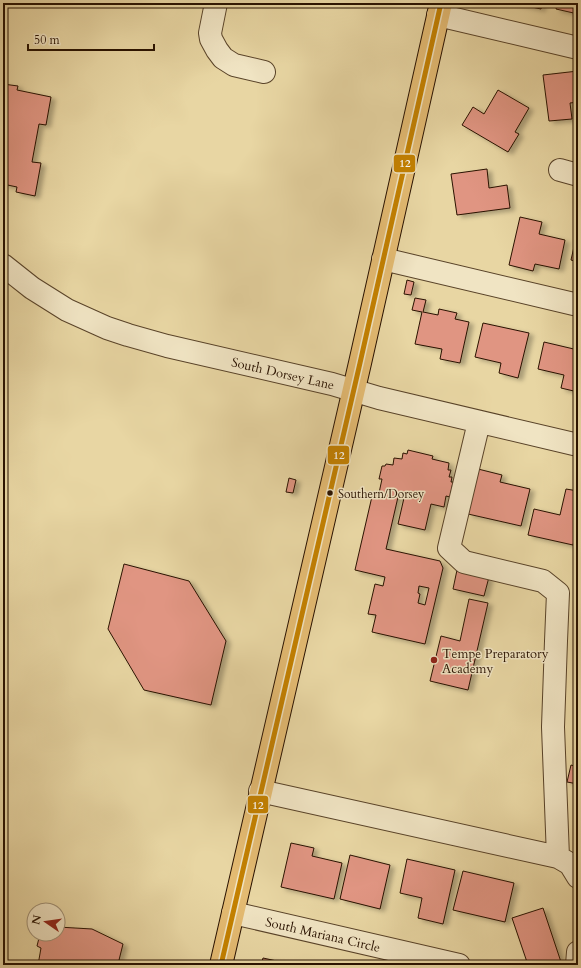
<svg xmlns="http://www.w3.org/2000/svg" width="581" height="968" font-family="Cardo,serif">
<defs>
<filter id="shadow"><feDropShadow dx="4.5" dy="2.5" stdDeviation="2" flood-color="#0004"/></filter>
</defs>
<rect width="100%" height="100%" fill="#e8d6a3"/>
<filter id="stains"><feTurbulence type="fractalNoise" baseFrequency=".005" numOctaves="4"/><feColorMatrix values="0 0 0 0 .2 0 0 0 0 .09 0 0 0 0 .02 0 0 0 .5 -.17"/></filter>
<radialGradient id="worn" r=".72"><stop offset=".6" stop-color="#630" stop-opacity="0"/><stop offset="1" stop-color="#630" stop-opacity=".3"/></radialGradient>
<path fill="#e09582" stroke="#291200" fill-rule="evenodd" filter="url(#shadow)" d="M 514,3 L 542,3 L 541,9 Z
M 557,3 L 578,3 L 578,14 L 556,9 Z
M 578,71 L 578,102 L 570,103 L 572,119 L 549,121 L 543,75 Z
M 3,84 L 18,86 L 17,90 L 51,97 L 46,125 L 39,124 L 32,162 L 41,163 L 35,196 L 16,192 L 17,187 L 3,184 Z
M 498,90 L 529,108 L 515,132 L 519,134 L 508,152 L 462,125 L 473,107 L 484,114 Z
M 487,169 L 489,188 L 507,185 L 510,208 L 457,215 L 451,174 Z
M 520,217 L 542,222 L 539,234 L 565,240 L 559,269 L 535,264 L 533,271 L 509,265 Z
M 578,229 L 578,262 L 571,260 Z
M 407,280 L 414,282 L 411,295 L 404,294 Z
M 415,298 L 426,300 L 423,312 L 438,315 L 439,309 L 457,313 L 455,319 L 469,322 L 460,363 L 440,359 L 442,349 L 415,344 L 422,312 L 412,310 Z
M 483,323 L 529,333 L 518,378 L 499,373 L 501,363 L 475,357 Z
M 544,342 L 578,350 L 578,392 L 561,388 L 564,375 L 538,369 Z
M 408,450 L 433,456 L 432,459 L 449,463 L 448,470 L 451,470 L 449,477 L 452,477 L 451,482 L 453,482 L 450,497 L 446,496 L 444,507 L 431,504 L 425,530 L 398,524 L 404,498 L 398,497 L 386,549 L 440,561 L 443,568 L 425,644 L 372,632 L 376,615 L 368,614 L 375,584 L 383,586 L 385,577 L 355,570 L 373,492 L 379,493 L 382,479 L 379,479 L 382,466 L 385,466 L 386,464 L 393,465 L 394,458 L 402,459 L 403,453 L 407,454 ZM 419,586 L 429,588 L 425,605 L 418,603 L 420,594 L 418,593 Z
M 478,469 L 502,475 L 500,482 L 530,489 L 521,526 L 468,514 Z
M 289,478 L 296,480 L 293,493 L 286,492 Z
M 566,489 L 578,491 L 578,523 L 573,545 L 528,535 L 534,509 L 560,515 Z
M 124,564 L 189,581 L 226,641 L 211,705 L 144,690 L 108,629 Z
M 457,570 L 489,577 L 484,596 L 453,589 Z
M 469,599 L 488,603 L 468,690 L 430,681 L 441,636 L 460,641 Z
M 571,765 L 578,767 L 578,784 L 567,782 Z
M 291,843 L 314,848 L 312,856 L 342,863 L 334,899 L 281,887 Z
M 350,855 L 390,865 L 380,909 L 340,899 Z
M 407,859 L 455,870 L 443,924 L 418,918 L 422,898 L 400,893 Z
M 463,871 L 514,883 L 505,922 L 453,910 Z
M 543,908 L 561,962 L 553,965 L 528,965 L 512,918 Z
M 58,927 L 92,929 L 123,944 L 119,960 L 130,965 L 38,965 L 41,948 L 37,946 L 40,934 L 58,934 Z
M 263,958 L 295,965 L 261,965 Z"/>
<g fill="none" stroke-linecap="round" stroke-linejoin="round">
<defs>
<path id="minor" d="M 216,3 L 210,33 L 211,39 L 217,50 L 223,58 L 234,65 L 264,72
M 438,15 L 578,48
M 560,170 L 578,175
M 383,259 L 578,305
M 3,265 L 32,288 L 67,310 L 107,328 L 128,335 L 167,346 L 332,384 L 379,398 L 578,445
M 479,422 L 449,548 L 464,562 L 543,581 L 558,593 L 556,641 L 553,727 L 558,857
M 260,791 L 558,857 L 570,864 L 578,877
M 233,913 L 459,965
M 577,965 L 578,952"/>
<path id="major" d="M 221,965 L 360,363 L 441,3"/>
</defs>
<use href="#minor" stroke="#594329" stroke-width="24"/>
<use href="#major" stroke="#291200" stroke-width="24"/>
<use href="#minor" stroke="#f0e4c3" stroke-width="22"/>
<use href="#major" stroke="#e4bb72" stroke-width="22"/>
<defs>
<path id="bus-1" d="M 221,965 L 360,363 L 441,3"/>
</defs>
<use href="#bus-1" stroke="#f0e4c3" stroke-width="8"/>
<use href="#bus-1" stroke="#c48100" stroke-width="5"/>
</g>
<circle fill="#291200" stroke="#f0e4c3" stroke-width="1.5" cx="330" cy="493" r="3.5"/>
<circle fill="#8f2418" stroke="#f0e4c3" stroke-width="1.5" cx="434" cy="660" r="4"/>
<g text-anchor="middle" stroke-width="3" stroke-linejoin="round" paint-order="stroke">
<g font-size="12" fill="#291200" stroke="#f0e4c3" text-anchor="start">
<text x="338" y="498">Southern/Dorsey</text>
</g>
<g font-size="13" fill="#291200" stroke="#f0e4c3">
<text transform="translate(283 373) rotate(13)" y="5">South Dorsey Lane</text>
<text transform="translate(323 934) rotate(13)" y="5">South Mariana Circle</text>
</g>
<g font-size="13" fill="#291200" stroke="#f0e4c3" text-anchor="start">
<text x="442" y="658">Tempe Preparatory<tspan x="442" dy="15">Academy</tspan></text>
</g>
</g>
<g stroke="#f0e4c3" stroke-width="1.5">
<rect x="393" y="154" width="23" height="19" rx="4" fill="#c48100"/>
<rect x="327" y="445" width="23" height="20" rx="4" fill="#c48100"/>
<rect x="247" y="795" width="22" height="19" rx="4" fill="#c48100"/>
</g>
<g font-size="11" text-anchor="middle" font-weight="bold" fill="#fff">
<text x="405" y="167">12</text>
<text x="339" y="459">12</text>
<text x="258" y="809">12</text>
</g>
<rect width="581" height="968" fill="none" stroke="#e8d6a3" stroke-width="16"/>
<rect x="4" y="4" width="573" height="960" fill="none" stroke="#291200" stroke-width="2"/>
<rect x="8" y="8" width="565" height="952" fill="none" stroke="#291200"/>
<g transform="translate(46 922) rotate(283)"><circle r="19" fill="#f0e4c3" stroke="#a09075"/>
<path d="M0-3L7 15L0 10L-7 15Z" fill="#8f2418"/>
<text y="-6" font-size="11" font-weight="bold" text-anchor="middle" fill="#291200">N</text>
</g>
<path d="M28 44v6h126v-6" fill="none" stroke="#291200" stroke-width="2"/>
<text x="34" y="44" font-size="12" fill="#291200" stroke="#f0e4c3" stroke-width="3" paint-order="stroke">50 m</text>
<rect width="100%" height="100%" filter="url(#stains)"/>
<rect width="100%" height="100%" fill="url(#worn)"/>
</svg>
